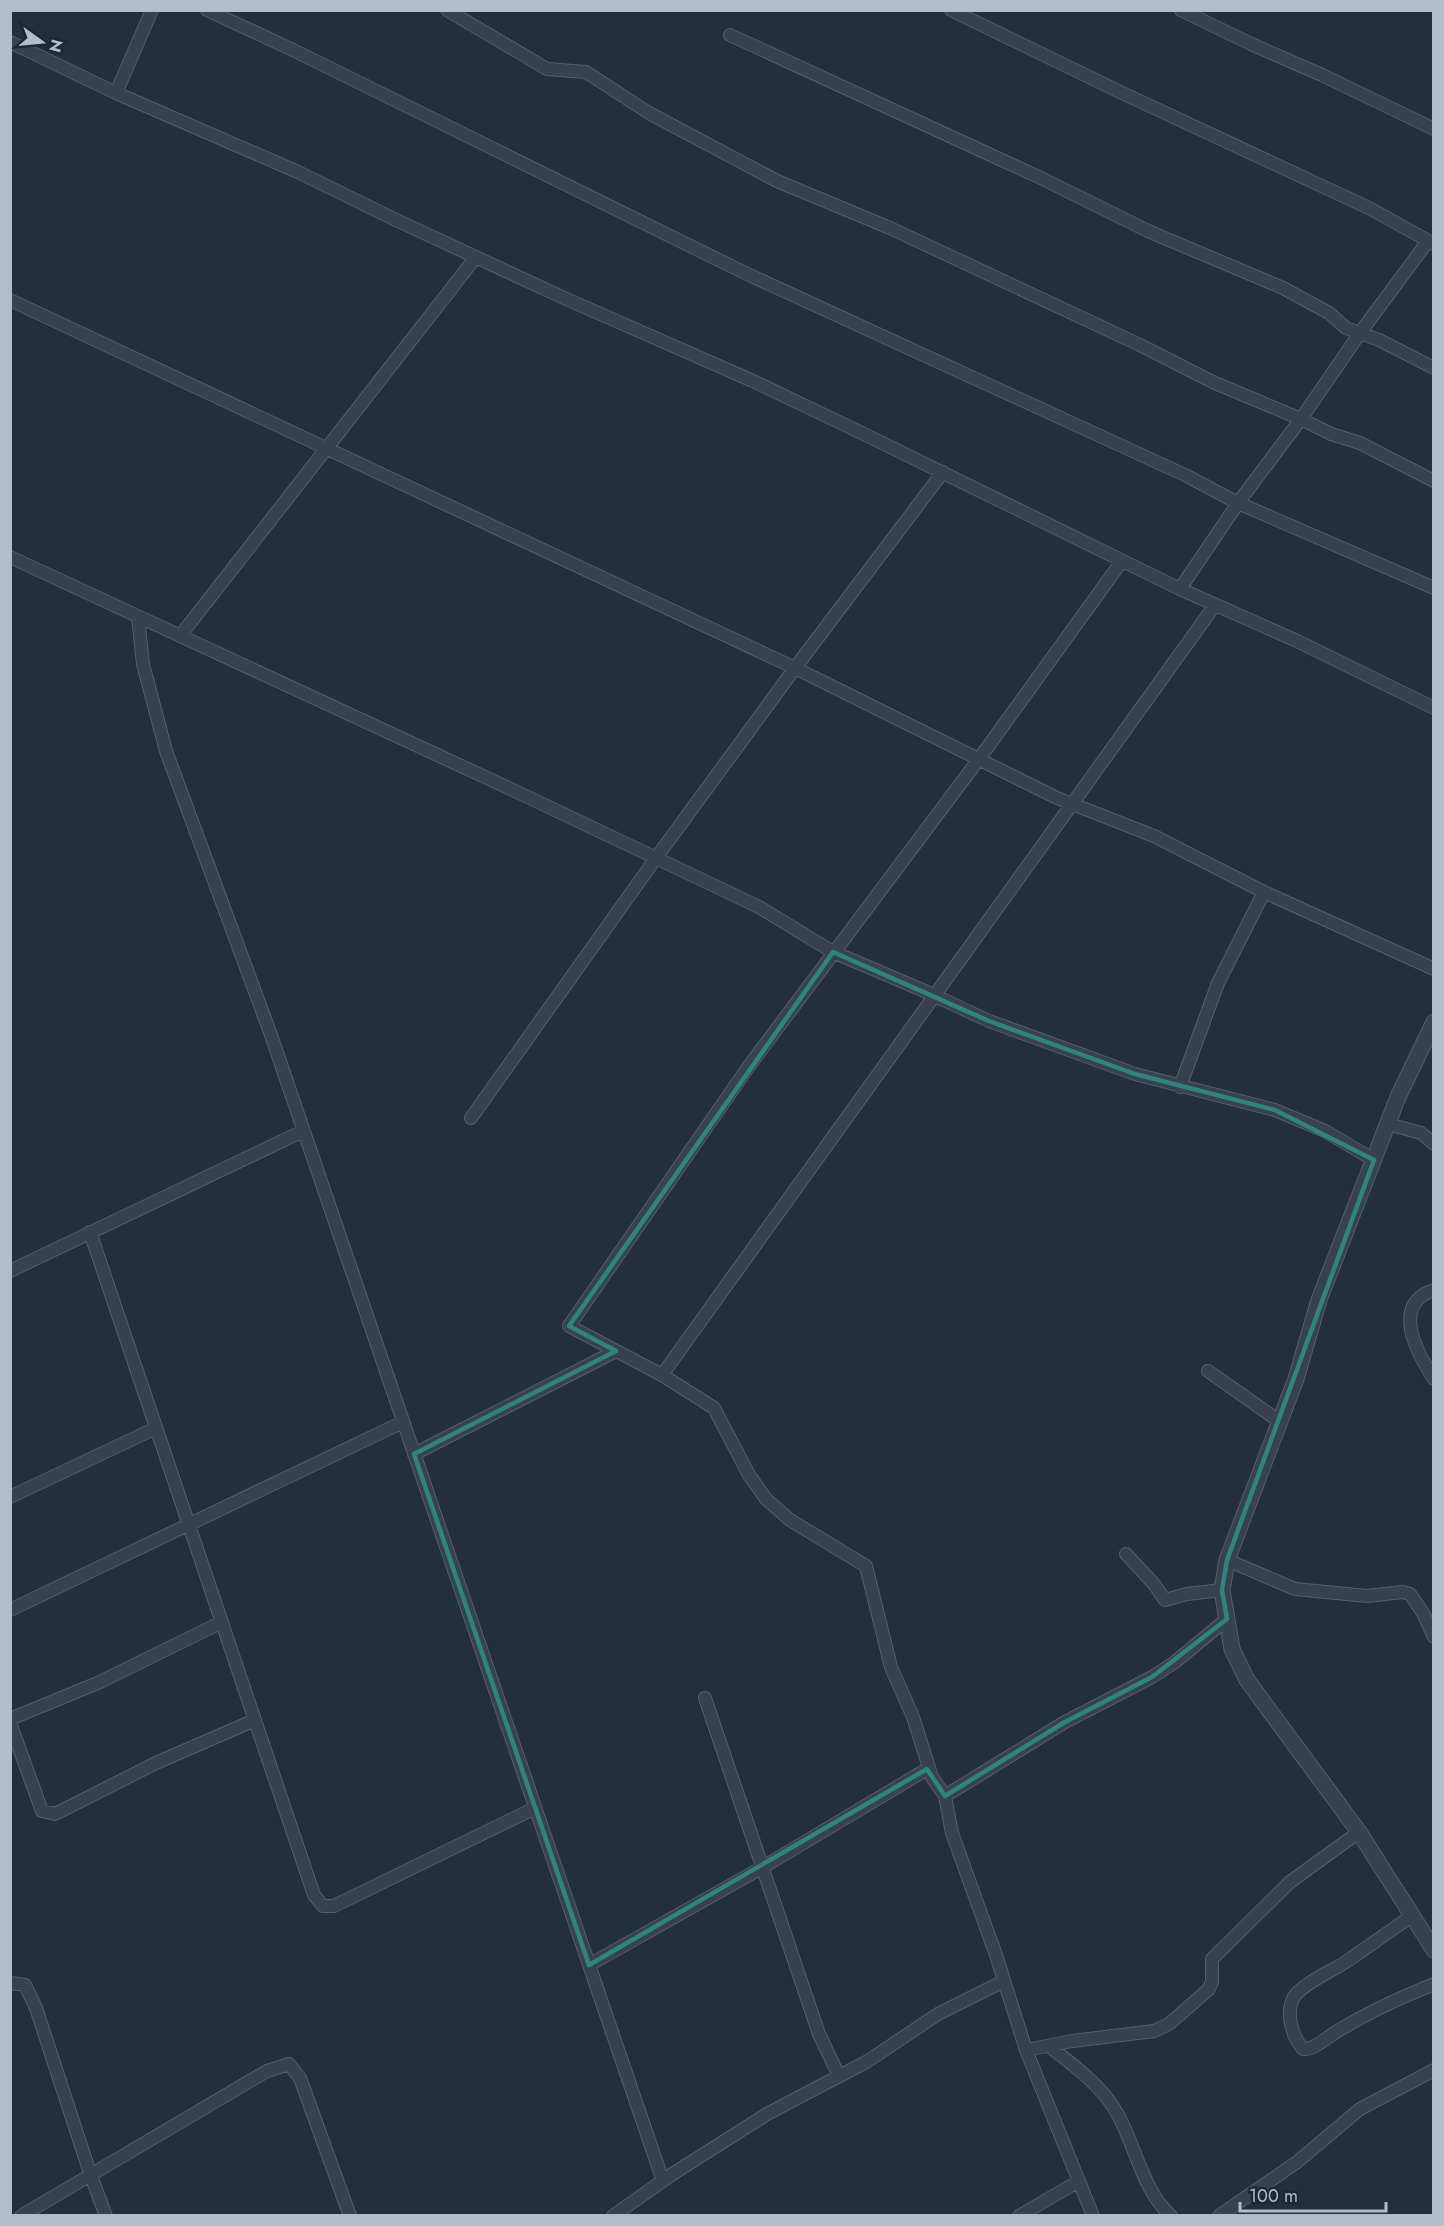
<svg xmlns="http://www.w3.org/2000/svg" width="1444" height="2226" font-family="Jost,sans-serif">
<rect width="100%" height="100%" fill="#242f3e"/>
<g fill="none" stroke-linecap="round" stroke-linejoin="round">
<defs>
<path id="minor" d="M 207,10 L 291,49 L 745,273 L 1185,475 L 1238,503 L 1434,588
M 447,10 L 547,69 L 586,72 L 649,113 L 777,181 L 890,228 L 1138,344 L 1215,383 L 1301,419 L 1331,434 L 1360,443 L 1434,481
M 951,10 L 1118,91 L 1369,208 L 1434,244
M 1181,10 L 1251,44 L 1322,75 L 1434,129
M 730,35 L 1043,179 L 1148,231 L 1283,288 L 1329,313 L 1346,328 L 1379,340 L 1434,368
M 10,42 L 116,93 L 298,172 L 396,220 L 564,298 L 753,381 L 868,436 L 1180,589 L 1297,641 L 1434,708
M 116,93 L 152,10
M 10,300 L 795,668 L 1057,798 L 1154,836 L 1264,892 L 1434,969
M 10,557 L 513,790 L 759,907 L 833,952 L 927,992 L 989,1021 L 1135,1074 L 1275,1110 L 1325,1131 L 1374,1160
M 1180,589 L 1238,503 L 1301,419 L 1360,333 L 1428,241
M 138,617 L 143,664 L 166,751 L 271,1035 L 663,2181
M 180,636 L 476,257
M 1180,1087 L 1218,983 L 1264,892
M 471,1118 L 656,858 L 795,668 L 943,472
M 1388,1124 L 1421,1133 L 1434,1144
M 90,1232 L 314,1895 L 323,1906 L 334,1906 L 535,1808
M 10,1271 L 303,1131
M 1434,1290 C 1390,1304 1417,1353 1434,1379
M 1208,1371 L 1279,1421
M 662,1375 L 1215,605
M 414,1454 L 616,1351
M 10,1497 L 156,1428
M 1126,1554 L 1154,1584 L 1165,1600 L 1187,1594 L 1222,1590
M 1227,1560 L 1295,1589 L 1367,1596 L 1403,1592 L 1410,1594 L 1423,1613 L 1434,1637
M 10,1610 L 403,1422
M 705,1698 L 819,2034 L 839,2076
M 10,1719 L 100,1682 L 222,1622
M 10,1723 L 42,1811 L 55,1814 L 156,1763 L 255,1720
M 945,1796 L 1065,1722 L 1152,1677 L 1175,1662 L 1227,1619
M 1412,1916 C 1389,1931 1367,1948 1344,1963 C 1330,1972 1302,1984 1294,1997 C 1285,2013 1292,2036 1303,2049 C 1314,2050 1326,2038 1336,2032 C 1367,2013 1399,1998 1434,1984
M 589,1965 L 763,1867 L 929,1768
M 10,1983 L 25,1985 L 36,2008 L 91,2176 L 106,2216
M 1049,2046 C 1070,2063 1094,2080 1110,2102 C 1135,2137 1139,2187 1171,2216
M 1026,2050 L 1072,2041 L 1154,2031 L 1169,2024 L 1208,1990 L 1212,1982 L 1212,1959 L 1290,1882 L 1359,1832
M 21,2216 L 267,2071 L 289,2064 L 300,2078 L 350,2216
M 613,2216 L 671,2175 L 767,2114 L 868,2061 L 938,2014 L 1004,1981
M 1019,2216 L 1079,2181
M 1093,2216 L 1026,2050 L 996,1955 L 952,1833 L 945,1796 L 932,1777 L 913,1717 L 891,1667 L 866,1566 L 790,1520 L 766,1499 L 749,1475 L 714,1408 L 662,1375 L 569,1326 L 749,1066 L 979,759 L 1122,561
M 1219,2216 L 1297,2162 L 1360,2109 L 1434,2070"/>
<path id="tertiary" d="M 1434,1022 L 1398,1097 L 1319,1300 L 1296,1379 L 1227,1560 L 1222,1590 L 1232,1649 L 1247,1680 L 1359,1832 L 1434,1950"/>
</defs>
<use href="#minor" stroke="#565f6c" stroke-width="14"/>
<use href="#tertiary" stroke="#565f6c" stroke-width="17"/>
<use href="#minor" stroke="#38414e" stroke-width="12"/>
<use href="#tertiary" stroke="#38414e" stroke-width="15"/>
</g>
<path fill="none" stroke="#308480" stroke-width="4.5" stroke-linejoin="round" d="M 833,952 L 989,1021 L 1135,1074 L 1275,1110 L 1374,1160 L 1227,1560 L 1222,1590 L 1227,1619 L 1152,1677 L 1065,1722 L 945,1796 L 927,1769 L 589,1965 L 414,1454 L 616,1351 L 569,1326 Z"/>
<rect width="1444" height="2226" fill="none" stroke="#b4bcc9" stroke-width="24"/>
<g transform="translate(42 42) rotate(105)" stroke="#1d2633" stroke-width="4.5" paint-order="stroke">
<path d="M0-4.5L10 22L0 15L-10 22Z" fill="#b4bcc9"/>
<text y="-9" font-size="16" font-weight="bold" text-anchor="middle" fill="#b4bcc9">N</text>
</g>
<path d="M1240 2202v9h146v-9" fill="none" stroke="#b4bcc9" stroke-width="3"/>
<text x="1249" y="2202" font-size="18" fill="#b4bcc9" stroke="#1d2633" stroke-width="4.5" paint-order="stroke">100 m</text>
</svg>
